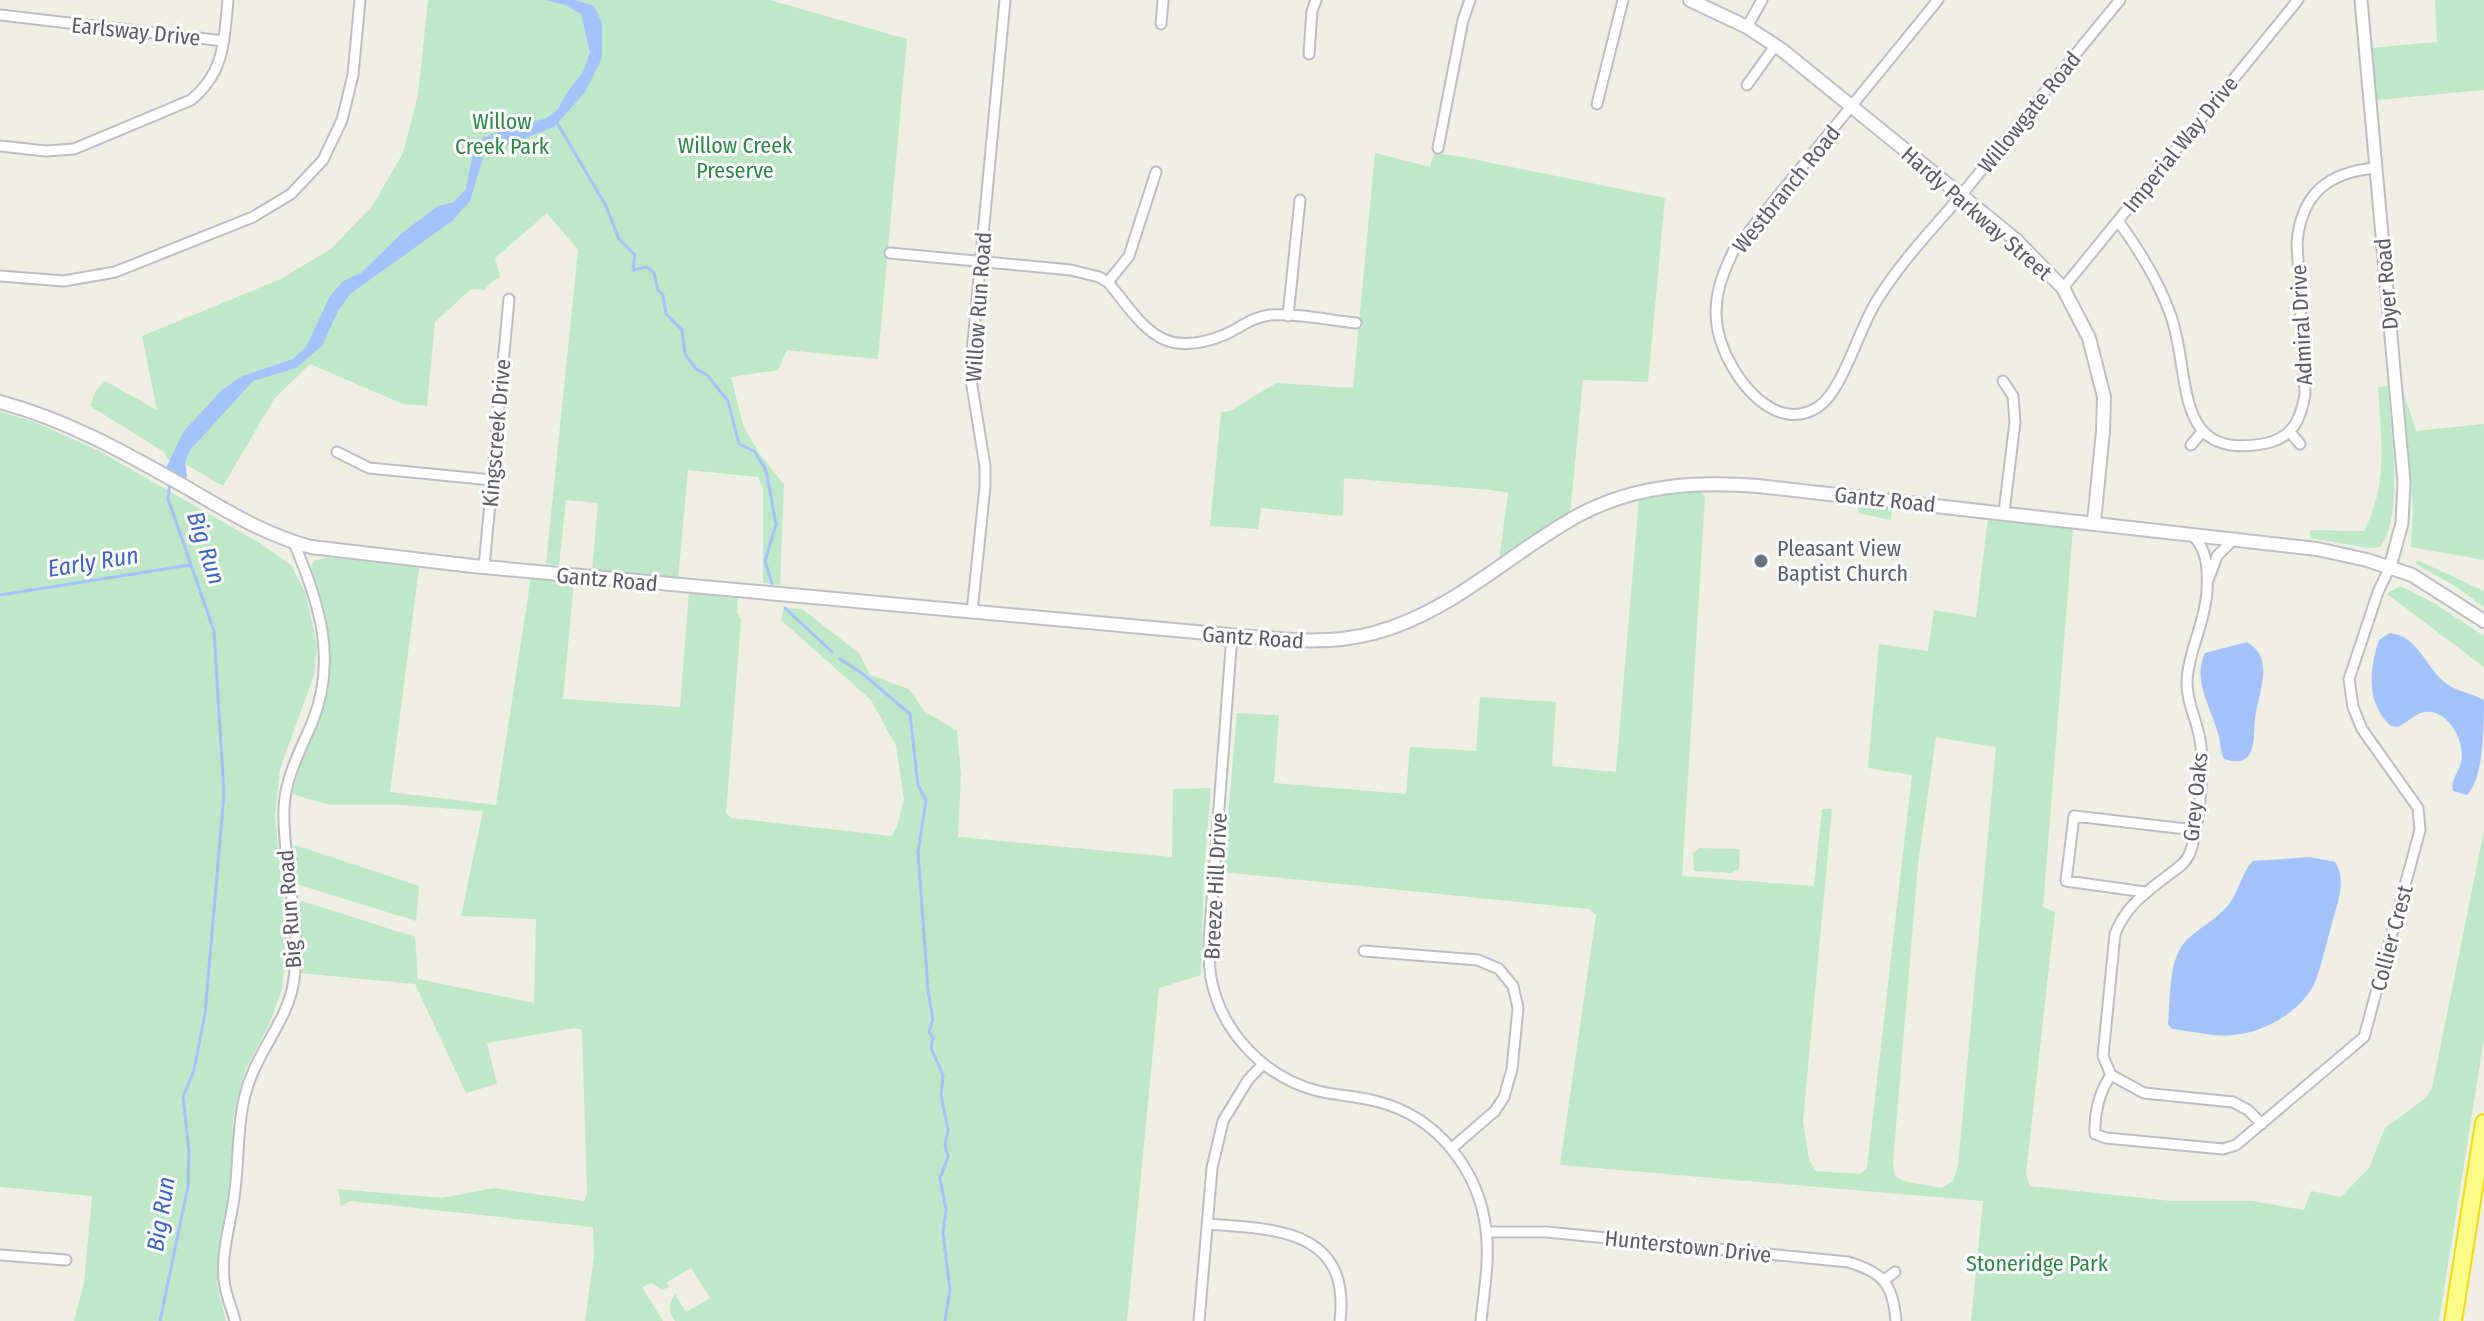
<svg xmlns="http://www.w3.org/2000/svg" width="2484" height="1321" font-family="'Fira Sans Condensed',sans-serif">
<rect width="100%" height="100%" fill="#efefe3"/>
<path fill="#bee8c7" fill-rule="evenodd" d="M 428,0 L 769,0 L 907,39 L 878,359 L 787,350 L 778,370 L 731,377 L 743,425 L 759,453 L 784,485 L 780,585 L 763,583 L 763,489 L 758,477 L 688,470 L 678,580 L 592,571 L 598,503 L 566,500 L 559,565 L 546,564 L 578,250 L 547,213 L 495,258 L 500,277 L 490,283 L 485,290 L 471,289 L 435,322 L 427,406 L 403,404 L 310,364 L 274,399 L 223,486 L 173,457 L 169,461 L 164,452 L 90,406 L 96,390 L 105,381 L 157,410 L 142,336 L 281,279 L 332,248 L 373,205 L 403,153 L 418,95 Z
M 2435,0 L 2484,0 L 2484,90 L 2377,100 L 2370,48 L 2437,42 Z
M 1375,153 L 1430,167 L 1434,153 L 1462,157 L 1665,198 L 1648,382 L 1583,380 L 1570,514 L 1499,561 L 1508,493 L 1491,490 L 1344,478 L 1343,516 L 1261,508 L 1258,529 L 1210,526 L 1221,412 L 1230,411 L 1276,383 L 1353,388 Z
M 2388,386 C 2390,427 2405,515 2380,547 L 2369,548 L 2310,538 L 2310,530 L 2364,531 C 2389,482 2381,440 2378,387 Z
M 2404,394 L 2416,431 L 2484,424 L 2484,560 L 2411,547 L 2413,510 Z
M 0,412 L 32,421 L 97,450 L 260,543 L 291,565 L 305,592 L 317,645 L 314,675 L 280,769 L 275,816 L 287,945 L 282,989 L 269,1025 L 245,1070 L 233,1119 L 232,1166 L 217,1284 L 226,1321 L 74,1321 L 84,1283 L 92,1196 L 0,1187 Z
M 1698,491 L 1705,496 L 1682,876 L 1814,886 L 1822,809 L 1832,809 L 1803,1121 L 1809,1160 L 1816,1171 L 1860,1174 L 1867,1168 L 1912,775 L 1868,768 L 1879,644 L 1928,651 L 1934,610 L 1976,617 L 1988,518 L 2073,527 L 2043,907 L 2055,912 L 2026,1174 L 2030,1186 L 2172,1201 L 2252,1201 L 2304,1210 L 2311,1191 L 2341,1197 L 2369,1168 L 2385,1128 L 2427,1097 L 2432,1088 L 2484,831 L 2484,1039 L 2439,1321 L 1971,1321 L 1983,1201 L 1560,1165 L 1596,915 L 1589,909 L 1223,872 L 1237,713 L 1279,715 L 1274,783 L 1406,794 L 1410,747 L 1476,751 L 1480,697 L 1556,702 L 1552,766 L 1616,772 L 1639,499 L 1664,493 ZM 1936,737 L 1996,747 L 1958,1166 L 1953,1181 L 1942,1188 L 1903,1181 L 1895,1176 L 1893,1162 L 1918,864 Z
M 1859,503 L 1892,507 L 1891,520 L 1858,513 Z
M 328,557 L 419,568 L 390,792 L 496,805 L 531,577 L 574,581 L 563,699 L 680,707 L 689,592 L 738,596 L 737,612 L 741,620 L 726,814 L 732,818 L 892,836 L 897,827 L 904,799 L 896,746 L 871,700 L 781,620 L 784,608 L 802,609 L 859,653 L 870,675 L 909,689 L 924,711 L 957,731 L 961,774 L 958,837 L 1172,857 L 1173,789 L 1211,788 L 1204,871 L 1201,975 L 1159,988 L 1127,1321 L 675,1321 C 667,1310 669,1305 675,1294 L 686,1312 L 710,1298 L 691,1268 L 667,1282 L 669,1287 L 662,1290 L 652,1283 L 642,1287 L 663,1321 L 585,1321 L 594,1256 L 593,1227 L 350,1201 L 341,1206 L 338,1189 L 442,1198 L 493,1188 L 584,1201 L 587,1194 L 582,1030 L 574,1028 L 487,1043 L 497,1084 L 466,1093 L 415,984 L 300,973 L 296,899 L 415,937 L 418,979 L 534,1003 L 536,919 L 461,916 L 483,811 L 398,805 L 330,805 L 292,794 L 326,676 L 327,631 L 311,567 L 314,561 Z
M 2417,560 L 2484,591 L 2484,607 L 2455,586 L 2416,564 Z
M 2400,586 L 2434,603 L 2484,636 L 2484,667 L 2387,594 Z
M 295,845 L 419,886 L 416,921 L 293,883 L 290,851 Z
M 1699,848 L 1740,849 L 1739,869 L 1731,873 L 1694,871 L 1693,853 Z"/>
<path fill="#a3c2ff" d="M 545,0 L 575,0 L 594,6 L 602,23 L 602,58 L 585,92 L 554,127 L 484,154 L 470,201 L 452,221 L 350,294 L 338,311 L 322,346 L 296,368 L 253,381 L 191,449 L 185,462 L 187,477 L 181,482 L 164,472 L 184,431 L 222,390 L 242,376 L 293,359 L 306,347 L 330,296 L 343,281 L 361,273 L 402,233 L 438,206 L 454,202 L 466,189 L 475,141 L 519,124 L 545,119 L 558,109 L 566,94 L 583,72 L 590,52 L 581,14 L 565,5 Z
M 2390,633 C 2419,636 2426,669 2447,684 C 2458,692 2472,693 2484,700 C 2484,725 2484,778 2467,795 L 2453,791 C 2450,780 2459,772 2461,762 C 2466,743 2448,708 2425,712 C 2415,713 2407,723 2398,727 L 2391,726 C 2366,704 2369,670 2379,640 Z
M 2247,642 C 2276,659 2258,693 2255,719 C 2253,740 2257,770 2224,759 C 2220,751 2221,743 2218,734 C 2211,706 2192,682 2205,653 Z
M 2310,857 L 2335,862 C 2348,881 2336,906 2331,927 C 2326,944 2322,963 2316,980 C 2304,1010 2264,1033 2233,1035 C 2213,1037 2191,1031 2172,1029 L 2168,1024 C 2171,996 2167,955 2191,936 C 2203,926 2219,917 2229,904 C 2239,892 2242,871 2253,861 Z"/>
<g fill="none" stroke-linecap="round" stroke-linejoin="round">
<path stroke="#a3c2ff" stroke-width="3" d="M 556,121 L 606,206 L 619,239 L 635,255 L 633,270 L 647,267 L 654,273 L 658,290 L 663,295 L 666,314 L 682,330 L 685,354 L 696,369 L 707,375 L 728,401 L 739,444 L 754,451 L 766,470 L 776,524 L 765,561 L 772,584
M 0,595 L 190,565
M 785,608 L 832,652
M 840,659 L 863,674 L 910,714 L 918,785 L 926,800 L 918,852 L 928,990 L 933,1020 L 929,1032 L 933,1038 L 931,1048 L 943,1075 L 941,1095 L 948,1130 L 945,1145 L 948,1157 L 940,1178 L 946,1210 L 943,1233 L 950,1290 L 945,1321
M 160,1321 L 188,1186 L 189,1151 L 183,1097 L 194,1070 L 205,1014 L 224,794 L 214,631 L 168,499 L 170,480"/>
<defs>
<path id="minor" d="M 1938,0 L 1734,250 C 1722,274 1713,298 1717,325 C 1722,365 1770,438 1818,407 C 1842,392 1859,329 1876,302 C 1900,262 1933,229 1963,193 C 2015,129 2067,64 2120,0
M 0,15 L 224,41
M 1161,24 L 1163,0
M 1747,27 L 1762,0
M 1309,54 L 1312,11 L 1316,0
M 1747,85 L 1775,46
M 1597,104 L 1623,0
M 0,146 L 46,151 L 74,149 L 191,100 C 225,72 224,41 228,0
M 1438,148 L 1463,20 L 1470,0
M 2118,221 C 2140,251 2159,281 2171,316 C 2192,376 2171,463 2267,443 C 2293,437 2301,419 2305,394 L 2297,243 C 2301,194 2328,172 2376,168
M 890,253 L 1071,270 L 1099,277 L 1108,282 C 1143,325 1160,361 1224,335 C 1240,328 1252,317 1270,315 C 1298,313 1328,320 1356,323
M 0,276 L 64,281 L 115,272 L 253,217 L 291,194 L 323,160 L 342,120 L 353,75 L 360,0
M 1108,282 L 1129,256 L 1156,172
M 2063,288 L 2298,0
M 1288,316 L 1300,200
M 2003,381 L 2013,396 L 2015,422 L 2004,512
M 2290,432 L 2300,444
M 2191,445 L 2203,431
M 337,452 L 369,468 L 492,480
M 484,567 L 509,299
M 2209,578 L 2217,556 L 2235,538
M 972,612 L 985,487 L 985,466 L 970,374 L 1005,0
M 1232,635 L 1209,941 C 1209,953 1209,966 1211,978 C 1221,1032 1265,1078 1318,1091 C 1338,1096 1359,1096 1379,1102 C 1437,1117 1479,1170 1486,1230 C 1490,1259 1484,1291 1481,1321
M 2145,892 L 2066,881 L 2074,816 L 2195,830
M 1364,951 L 1478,960 L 1499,969 L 1513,986 L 1518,1008 L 1512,1069 L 1504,1097 L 1495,1111 L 1452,1148
M 2111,1075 C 2099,1092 2094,1114 2095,1134 L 2106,1138 L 2223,1149 L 2236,1145 L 2364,1037 L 2420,830 L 2418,808 L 2362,729 L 2353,707 L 2349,679 L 2378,592 L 2390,567
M 2111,1075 L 2103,1056 L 2115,934 C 2125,907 2145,893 2167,876 C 2175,870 2185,864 2189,855 C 2199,831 2205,766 2200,740 C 2197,720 2186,701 2187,681 C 2188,652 2205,624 2207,591 C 2208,571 2208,549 2192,535
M 2111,1075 L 2144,1093 L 2233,1102 L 2248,1110 L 2262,1124
M 1207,1224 C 1275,1229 1351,1229 1340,1321
M 1487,1232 L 1547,1232 L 1848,1262 C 1883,1272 1893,1284 1896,1321
M 0,1255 L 66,1260
M 1884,1280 L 1895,1272
M 235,1321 C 232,1308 225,1294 224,1280 C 221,1250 232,1220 235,1190 C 240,1150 236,1110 253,1072 C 265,1044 285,1019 292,990 C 305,931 282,868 284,809 C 285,778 300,751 312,723 C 338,660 319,602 294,543
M 1199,1321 L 1212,1168 L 1223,1121 L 1248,1080 L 1263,1064"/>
<path id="tertiary" d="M 2361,0 L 2404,482 L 2402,523 L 2390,567"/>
<path id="secondary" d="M 1690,0 L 1747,27 L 1782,50 L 2016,240 L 2063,288 L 2089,338 L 2104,397 L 2103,431 L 2094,522
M 0,402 C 67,420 124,452 184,486 C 225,510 265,535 311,547 L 473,566 L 1240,636 C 1285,640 1329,645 1374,633 C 1453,612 1509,553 1579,515 C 1635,485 1696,481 1758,486 L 2317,549 L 2367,560 L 2412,575 L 2484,621"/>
<path id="motorway" d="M 2453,1321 L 2484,1123"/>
</defs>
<use href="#minor" stroke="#bdbec5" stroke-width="13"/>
<use href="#tertiary" stroke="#bdbec5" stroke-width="15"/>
<use href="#secondary" stroke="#bebfc7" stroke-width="16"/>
<use href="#motorway" stroke="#f2dd00" stroke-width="20"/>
<use href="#minor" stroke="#fff" stroke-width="9"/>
<use href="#tertiary" stroke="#fff" stroke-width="11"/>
<use href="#secondary" stroke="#fff" stroke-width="12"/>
<use href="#motorway" stroke="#fffc8a" stroke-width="16"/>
</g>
<circle fill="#6b7280" stroke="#fff" stroke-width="3" cx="1761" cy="561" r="8"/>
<g text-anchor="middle" stroke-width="6" stroke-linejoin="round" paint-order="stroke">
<g font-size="22" fill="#5b5d65" stroke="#fff">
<text transform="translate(136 31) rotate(6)" y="8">Earlsway Drive</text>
<text transform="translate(2029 112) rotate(-51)" y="8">Willowgate Road</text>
<text transform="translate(2180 144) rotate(-51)" y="8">Imperial Way Drive</text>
<text transform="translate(1786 189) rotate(-51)" y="8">Westbranch Road</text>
<text transform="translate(1977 213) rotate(41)" y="8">Hardy Parkway Street</text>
<text transform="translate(2386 284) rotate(-95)" y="8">Dyer Road</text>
<text transform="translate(978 307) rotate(-86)" y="8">Willow Run Road</text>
<text transform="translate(2301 325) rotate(-93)" y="8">Admiral Drive</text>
<text transform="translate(496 433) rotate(-85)" y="8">Kingscreek Drive</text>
<text transform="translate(1885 499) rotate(6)" y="8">Gantz Road</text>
<text transform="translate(607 579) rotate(5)" y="8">Gantz Road</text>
<text transform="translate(1253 637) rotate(4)" y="8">Gantz Road</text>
<text transform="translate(2195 797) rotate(-84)" y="8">Grey Oaks</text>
<text transform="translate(1215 886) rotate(-87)" y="8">Breeze Hill Drive</text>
<text transform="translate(289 909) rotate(-94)" y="8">Big Run Road</text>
<text transform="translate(2391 938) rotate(-75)" y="8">Collier Crest</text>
<text transform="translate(1688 1246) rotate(6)" y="8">Hunterstown Drive</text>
</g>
<g font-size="22" fill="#308648" stroke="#fff">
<text x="502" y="129">Willow<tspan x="502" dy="25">Creek Park</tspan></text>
<text x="735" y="153">Willow Creek<tspan x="735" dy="25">Preserve</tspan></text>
<text x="2037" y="1271">Stoneridge Park</text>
</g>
<g font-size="22" fill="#5b616d" stroke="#fff" text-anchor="start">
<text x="1777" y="556">Pleasant View<tspan x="1777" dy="25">Baptist Church</tspan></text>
</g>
<g font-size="24" font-style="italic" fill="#3f63c9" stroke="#fff">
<text transform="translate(206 548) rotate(72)" y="8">Big Run</text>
<text transform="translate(93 562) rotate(-9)" y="8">Early Run</text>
<text transform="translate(161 1214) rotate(-81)" y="8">Big Run</text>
</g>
</g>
</svg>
